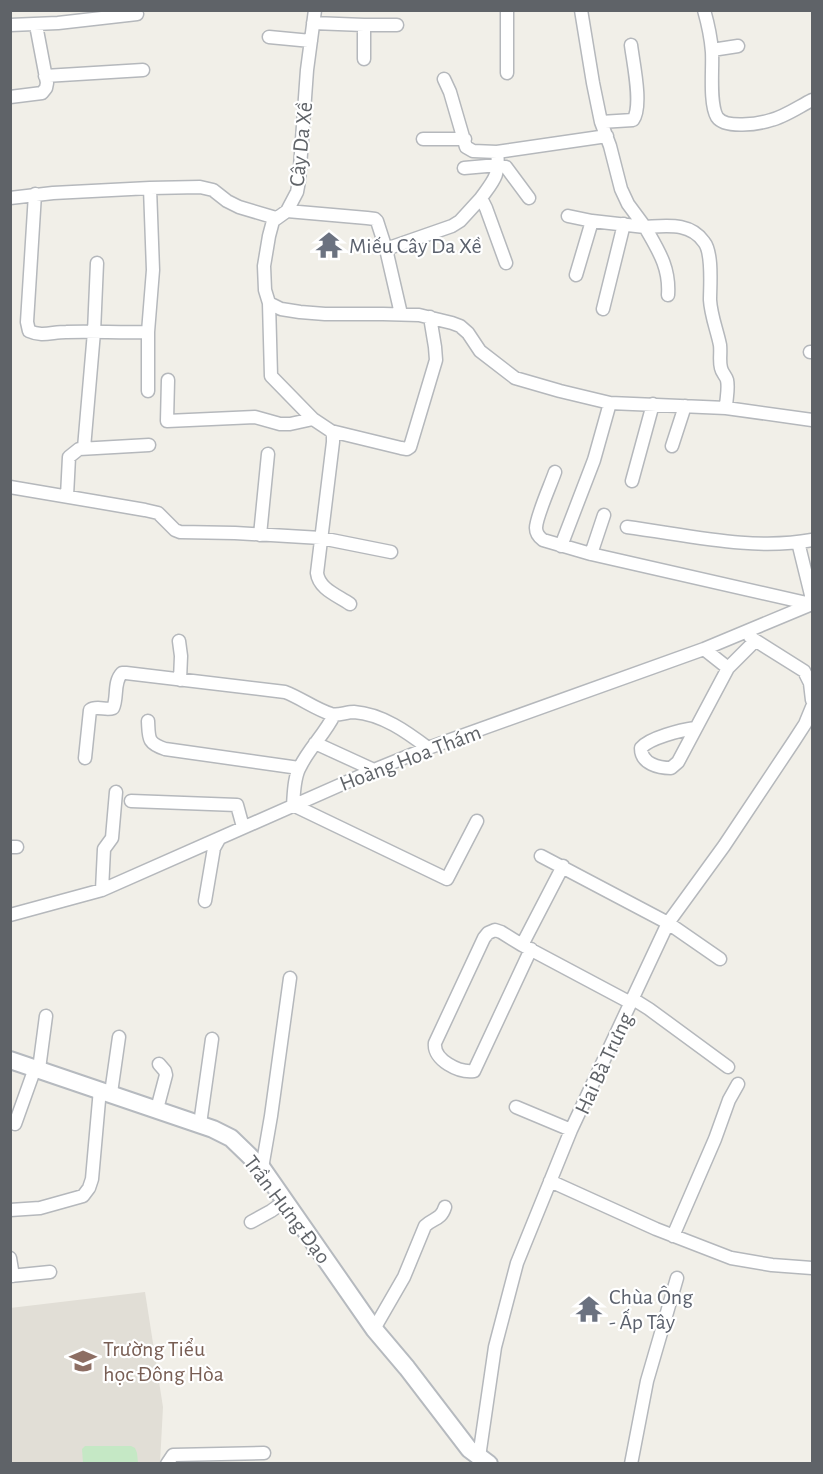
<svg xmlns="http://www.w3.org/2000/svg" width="823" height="1474" font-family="'Alegreya Sans',sans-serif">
<rect width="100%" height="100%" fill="#f1efe8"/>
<path fill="#e1ded6" d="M 145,1292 L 163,1407 L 160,1463 L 11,1463 L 10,1308 Z"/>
<path fill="#c5e8c5" d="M 85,1446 L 131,1446 L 135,1448 L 137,1453 L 138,1463 L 83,1463 L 82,1449 Z"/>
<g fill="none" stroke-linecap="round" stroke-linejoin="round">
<defs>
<path id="minor" d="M 315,10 L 307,70 L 299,181 L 297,192 L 287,211 L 273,221 L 269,236 L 264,266 L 265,290 L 269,303 L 271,376 L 313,419 L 331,431 L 333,435 L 333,442 L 317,573 C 319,589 337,595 350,604
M 581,10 L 593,83 L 601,122 L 610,146 L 621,189 L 628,204 L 645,227 C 667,226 690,222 704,242 C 713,253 710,286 710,300 C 711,316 717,330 720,345 C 721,353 719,361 721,368 C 722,373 726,376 727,380 C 729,389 726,399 726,408
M 704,10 C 708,24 711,38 712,52 C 713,68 709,103 717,117 C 725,129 759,124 771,120 C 784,117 800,106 812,100
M 313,23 L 364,25 L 364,59
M 10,25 L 58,23 L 137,14
M 364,25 L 397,25
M 269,37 L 311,41
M 712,50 L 738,46
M 507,73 L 507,10
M 45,76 L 143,70
M 444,79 L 450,92 L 466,147 L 473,151 L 497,152 L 607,136
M 10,97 L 42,93 L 46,88 L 47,83 L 36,25
M 601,122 L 633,120 C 643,106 633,62 631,45
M 423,139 L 465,139
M 497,152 C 500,175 494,180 481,198 L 486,208 L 506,263
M 464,168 L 498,165 L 506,167 L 529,198
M 35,194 L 27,322 L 29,331 C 42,337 52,332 66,332 C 94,331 121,333 148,332 L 153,270 L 150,188
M 10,198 L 53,193 L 150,188 L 200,187 L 213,190 L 227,201 L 239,207 L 276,218
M 287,211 L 367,218 L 375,219 L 377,221 L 386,249 L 401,314
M 568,216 L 592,221 L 645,227 C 658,250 670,267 668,295
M 386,249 L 452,226 L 460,221 L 481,198
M 576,275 L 592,221
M 269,303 L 281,309 L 300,312 L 325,314 L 383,314 L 419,315 L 452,323 L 460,326 L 468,333 L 480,351 L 515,378 L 560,391 L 610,403 L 726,408 L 812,420
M 603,309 L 624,224
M 810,352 L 812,352
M 168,380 L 167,421 L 255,417 L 280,424 L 290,424 L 313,419
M 148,391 L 148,332
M 331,431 L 401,448 L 407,449 L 410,447 L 436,360 L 435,347 L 430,317
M 672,446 L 685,406
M 84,448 L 94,332 L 97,263
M 555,472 C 551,484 536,517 536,528 C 536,534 539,537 543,540 L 591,554 L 811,604
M 632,481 L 653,404
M 10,487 L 145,510 L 158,513 L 175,530 L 180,532 L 235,533 L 321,538 L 391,552
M 67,496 L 69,457 L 79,449 L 149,445
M 627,527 C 688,535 752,551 812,540
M 260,535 L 268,454
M 798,542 L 812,599
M 561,546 L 594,460 L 610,403
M 591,554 L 604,515
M 750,637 L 804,671 L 810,683 L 812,700
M 179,641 L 181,656 L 180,680
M 704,649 L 728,668
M 334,715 C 325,734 309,748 300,767 C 294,777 294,793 293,805 L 447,879 L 477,821
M 148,721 C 149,738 147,743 165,749 L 299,768
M 695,728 C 681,730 649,738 641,748 C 641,764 659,768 671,768 L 678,762 L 728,668 L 755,641
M 315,743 L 374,770
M 85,758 L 90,710 C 97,705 106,711 113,708 C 118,698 113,682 122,673 L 126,673 L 285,692 C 301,698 315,709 331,714 C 338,716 346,712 354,712 C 382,714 407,732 428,748
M 131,801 L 237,805 L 243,827
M 10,847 L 17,847
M 541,856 L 668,923 L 720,959
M 102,890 L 104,849 L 112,838 L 116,792
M 205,901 L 214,848 L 219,839
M 10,915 L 102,890 L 374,770 L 428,748 L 704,649 L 812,604
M 522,945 L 563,866
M 531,949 L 474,1071 C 459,1073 433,1060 435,1043 L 484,938 L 488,933 L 495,930 L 501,932 L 522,945 L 631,1003
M 633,999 L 649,1009 L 728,1067
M 39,1069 L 46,1016
M 111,1093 L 119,1037
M 516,1107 L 571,1130
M 157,1109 L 166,1075 L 165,1071 L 159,1064
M 15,1124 L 35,1068
M 200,1124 L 212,1039
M 262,1168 L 271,1116 L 290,978
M 550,1181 L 656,1229 L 731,1258 L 772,1265 L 812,1268
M 10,1210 L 40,1208 L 83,1196 L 89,1188 L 92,1179 L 100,1089
M 251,1222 L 271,1211 L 285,1201
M 673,1236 L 715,1139 L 729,1100 L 738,1084
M 10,1258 L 13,1276
M 10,1276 L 50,1272
M 374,1329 L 404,1277 L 425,1226 C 433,1218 441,1220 445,1207
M 479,1457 L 495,1347 L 517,1263 L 571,1130 L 668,923 L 724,846 L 794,741 L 805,724 L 812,707
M 167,1464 L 173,1455 L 264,1453
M 631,1464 L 647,1381 L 677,1278"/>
<path id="secondary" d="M 10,1060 L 213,1129 L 231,1138 L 262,1168 L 374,1329 L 407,1368 L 469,1449 L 489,1464"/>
</defs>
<use href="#minor" stroke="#b5b8bc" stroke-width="15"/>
<use href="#secondary" stroke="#b6babf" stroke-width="20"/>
<use href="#minor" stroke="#fff" stroke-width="12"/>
<use href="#secondary" stroke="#fff" stroke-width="16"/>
</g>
<defs>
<symbol id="temple-bare" viewBox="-9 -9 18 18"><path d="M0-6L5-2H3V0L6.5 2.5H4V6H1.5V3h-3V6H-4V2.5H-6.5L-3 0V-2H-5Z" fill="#6b7280" stroke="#fff" stroke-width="2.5" paint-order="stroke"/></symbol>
<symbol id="school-bare" viewBox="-9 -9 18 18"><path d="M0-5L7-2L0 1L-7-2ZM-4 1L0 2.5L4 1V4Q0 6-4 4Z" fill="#8d6e63" stroke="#fff" stroke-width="2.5" paint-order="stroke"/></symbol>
</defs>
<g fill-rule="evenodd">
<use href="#temple-bare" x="310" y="226" width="38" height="38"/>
<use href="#temple-bare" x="570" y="1290" width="38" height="38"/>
<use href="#school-bare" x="64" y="1342" width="38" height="38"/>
</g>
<g text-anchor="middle" stroke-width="4.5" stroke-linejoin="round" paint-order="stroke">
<g font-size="22" fill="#5f6368" stroke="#fff">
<text transform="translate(300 144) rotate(-84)" y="8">Cây Da Xề</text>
<text transform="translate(410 757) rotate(-21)" y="8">Hoàng Hoa Thám</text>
<text transform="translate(603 1063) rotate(-65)" y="8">Hai Bà Trưng</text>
<text transform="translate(288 1209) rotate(53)" y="8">Trần Hưng Đạo</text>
</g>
<g font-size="22" fill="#5b616d" stroke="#fff" text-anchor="start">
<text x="349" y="253">Miếu Cây Da Xề</text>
<text x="609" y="1304">Chùa Ông<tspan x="609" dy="25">- Ấp Tây</tspan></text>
</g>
<g font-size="22" fill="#785e54" stroke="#fff" text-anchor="start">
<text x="103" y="1356">Trường Tiểu<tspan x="103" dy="25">học Đông Hòa</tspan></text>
</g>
</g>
<rect width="823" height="1474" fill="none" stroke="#5f6368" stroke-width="24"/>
</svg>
